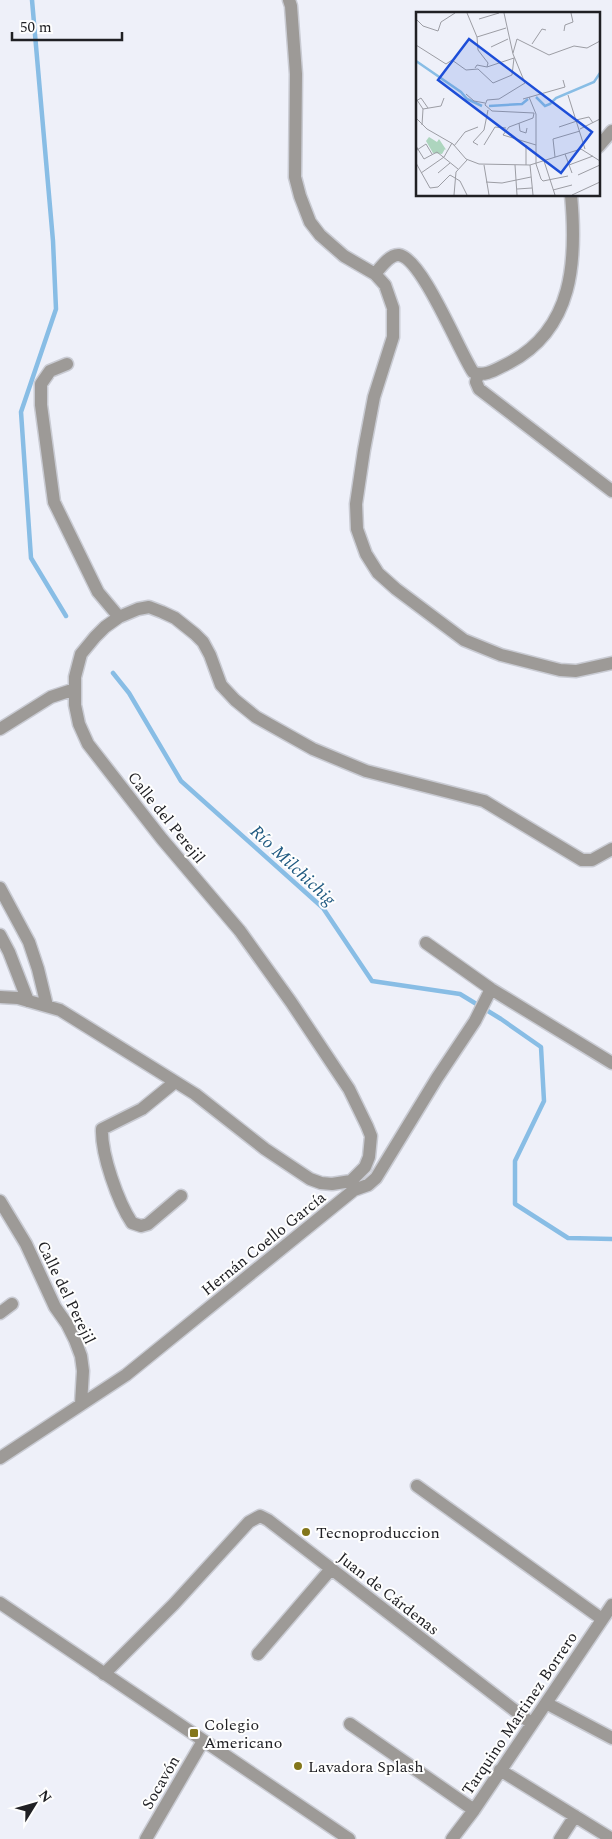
<svg xmlns="http://www.w3.org/2000/svg" width="612" height="1839" font-family="Spectral,serif">
<rect width="100%" height="100%" fill="#eef0f9"/>
<g fill="none" stroke-linecap="round" stroke-linejoin="round">
<path stroke="#88bde5" stroke-width="4.5" d="M 32,0 L 53,241 L 56,309 L 21,412 L 31,558 L 66,616
M 113,673 L 129,693 L 181,781 L 323,908 L 372,981 L 460,994 L 501,1019 L 541,1047 L 544,1101 L 515,1161 L 515,1204 L 568,1238 L 612,1239"/>
<defs>
<path id="minor" d="M 289,0 L 291,6 L 296,74 L 295,177 L 300,196 L 310,222 L 320,235 L 344,256 L 375,274 L 385,285 L 393,308 L 393,337 L 374,397 L 364,450 L 356,504 L 357,529 L 366,554 L 378,573 L 396,589 L 464,640 L 501,655 L 560,670 L 576,671 L 612,663
M 598,147 L 612,131
M 375,274 C 380,268 390,254 399,255 C 422,258 459,351 473,372 C 485,378 498,368 509,363 C 574,329 577,260 571,195
M 67,364 L 50,371 L 41,384 L 41,405 L 54,502 L 98,592 L 119,617
M 478,374 L 476,382 L 479,389 L 612,491
M 0,729 L 51,697 L 75,689
M 0,888 L 29,942 L 38,969 L 47,1006
M 0,935 L 9,952 L 28,1001
M 426,943 L 491,989 L 612,1063
M 0,997 L 18,998 L 60,1010 L 195,1094 L 265,1149 L 310,1179 L 321,1183 L 332,1184 L 351,1181 L 365,1167 L 369,1157 L 371,1136 L 367,1126 L 349,1089 L 291,1002 L 240,931 L 162,839 L 88,744 L 79,724 L 75,705 L 75,677 L 81,654 L 95,637 L 105,627 L 119,617 L 138,609 L 149,607 L 162,612 L 175,618 L 195,634 L 203,642 L 210,655 L 221,685 L 235,700 L 256,717 L 313,749 L 366,771 L 484,801 L 582,860 L 592,860 L 612,849
M 175,1082 L 142,1109 L 102,1129 C 101,1154 118,1202 132,1223 L 141,1226 L 148,1224 L 181,1196
M 0,1201 L 26,1244 L 55,1307 L 67,1324 L 75,1340 L 81,1356 L 83,1371 L 81,1404
M 0,1313 L 12,1304
M 0,1458 L 126,1375 L 354,1190 L 368,1185 L 376,1178 L 437,1078 L 475,1021 L 491,989
M 417,1486 L 602,1619
M 258,1654 L 331,1569
M 104,1674 L 174,1604 L 249,1522 L 260,1516 L 268,1520 L 531,1723
M 546,1703 L 612,1738
M 350,1724 L 474,1810
M 500,1770 L 612,1839
M 146,1839 L 203,1741
M 452,1839 L 474,1810 L 612,1605
M 560,1839 L 575,1816"/>
<path id="tertiary" d="M 0,1603 L 349,1839"/>
</defs>
<use href="#minor" stroke="#c9cbd3" stroke-width="15"/>
<use href="#tertiary" stroke="#c9cbd3" stroke-width="15"/>
<use href="#minor" stroke="#9d9a97" stroke-width="12"/>
<use href="#tertiary" stroke="#9d9a97" stroke-width="12"/>
</g>
<g fill="#83761a" stroke="#fefefe" stroke-width="2">
<circle cx="306" cy="1532" r="5"/>
<rect x="189" y="1728" width="10" height="10" rx="2.5"/>
<circle cx="298" cy="1766" r="5"/>
</g>
<g text-anchor="middle" stroke-width="4" stroke-linejoin="round" paint-order="stroke">
<g font-size="16" fill="#202024" stroke="#fefefe">
<text transform="translate(167 817) rotate(51)" y="6">Calle del Perejil</text>
<text transform="translate(263 1243) rotate(-39)" y="6">Hernán Coello García</text>
<text transform="translate(67 1292) rotate(64)" y="6">Calle del Perejil</text>
<text transform="translate(389 1593) rotate(38)" y="6">Juan de Cárdenas</text>
<text transform="translate(519 1713) rotate(-56)" y="6">Tarquino Martinez Borrero</text>
<text transform="translate(160 1782) rotate(-60)" y="6">Socavón</text>
</g>
<g font-size="16" fill="#202024" stroke="#fefefe" text-anchor="start">
<text x="316" y="1538">Tecnoproduccion</text>
<text x="204" y="1730">Colegio<tspan x="204" dy="18">Americano</tspan></text>
<text x="308" y="1772">Lavadora Splash</text>
</g>
<g font-size="18" font-style="italic" fill="#205a81" stroke="#fefefe">
<text transform="translate(293 865) rotate(43)" y="6">Río Milchichig</text>
</g>
</g>
<g transform="translate(416 12)">
<rect width="184" height="184" fill="#eef0f9"/>
<path d="M 13,125 L 21,130 L 23,127 L 31,139 L 29,137 L 26,142 L 17,141 L 10,129 Z" fill="#add5be"/>
<path fill="none" stroke="#88bde5" stroke-width="2.5" d="M 0,49 L 45,80 L 51,87 L 66,94M 120,85 L 129,94 L 134,92 L 140,86 L 178,70 L 184,61M 73,94 L 106,92 L 112,87"/>
<path fill="none" stroke="#9c9da4" stroke-width="1" d="M 51,1 L 61,25 L 90,16M 88,1 L 97,42 L 109,71 L 83,87 L 71,88 L 69,93 L 76,99 L 118,101 L 117,106 L 93,115 L 87,123 L 120,133M 0,7 L 7,14 L 22,19 L 25,10 L 39,1M 63,7 L 83,1M 148,19 L 149,13 L 157,10 L 155,1M 116,32 L 126,17 L 130,18M 0,33 L 30,52 L 36,48 L 50,58 L 62,57 L 77,71 L 96,63 L 98,46M 75,35 L 92,27M 97,41 L 101,27 L 133,43 L 158,34 L 171,36 L 184,29M 71,55 L 98,46M 59,56 L 61,53 L 71,55 L 72,51 L 62,38 L 61,25M 50,82 L 58,89 L 69,91M 152,83 L 169,137M 113,85 L 120,102 L 120,152 L 125,167 L 127,169 L 152,164M 107,87 L 149,75 L 147,68M 1,88 L 7,97 L 6,113M 0,89 L 5,86 L 12,96M 7,97 L 25,94 L 28,86M 0,106 L 11,117 L 37,132 L 50,147 L 63,152 L 114,153 L 165,137 L 184,149M 160,108 L 173,105 L 177,111M 103,111 L 104,119 L 110,121 L 111,116M 143,115 L 161,109M 164,117 L 184,107M 62,133 L 57,130 L 68,118 L 72,98M 68,133 L 79,115 L 90,116M 110,133 L 110,153M 0,134 L 8,147 L 21,140 L 42,157M 38,134 L 49,120 L 62,115M 1,138 L 10,132 L 16,142M 149,142 L 156,161M 139,145 L 137,127 L 164,119M 128,149 L 139,183M 0,151 L 14,176 L 22,175 L 34,163 L 44,169 L 51,183M 68,153 L 73,183M 99,153 L 101,183M 114,153 L 117,183M 153,153 L 177,144M 5,161 L 28,145 L 36,131M 22,161 L 34,151M 162,163 L 184,153M 70,170 L 86,171 L 115,165M 101,177 L 116,176M 137,178 L 156,173M 38,183 L 40,160 L 51,148M 156,183 L 184,170"/>
<path fill="#1d4ed8" fill-opacity="0.15" stroke="#1d4ed8" stroke-width="2.5" d="M 53,27 L 176,120 L 145,161 L 22,68 Z"/>
<rect width="184" height="184" fill="none" stroke="#202024" stroke-width="2.5"/>
</g>
<g transform="translate(35 1804) rotate(53)" stroke="#fefefe" stroke-width="4" paint-order="stroke">
<path d="M0-4L9 19L0 12L-9 19Z" fill="#202024"/>
<text y="-8" font-size="14" font-weight="bold" text-anchor="middle" fill="#202024">N</text>
</g>
<path d="M12 32v8h110v-8" fill="none" stroke="#202024" stroke-width="2.5"/>
<text x="20" y="32" font-size="15" fill="#202024" stroke="#fefefe" stroke-width="4" paint-order="stroke">50 m</text>
</svg>
